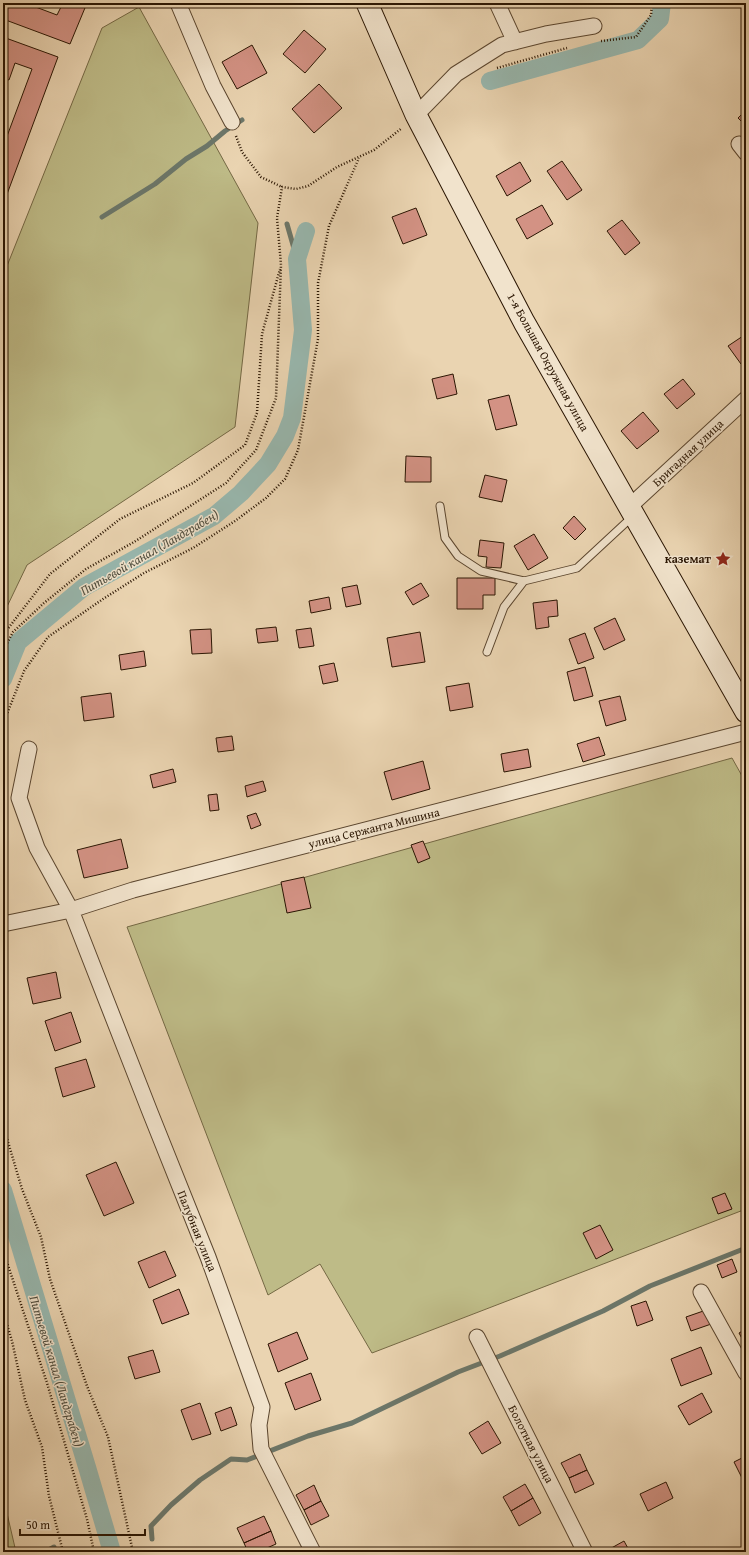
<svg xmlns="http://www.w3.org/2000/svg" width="749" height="1555" font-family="'Gentium Book Plus',serif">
<rect width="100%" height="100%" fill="#ead4b1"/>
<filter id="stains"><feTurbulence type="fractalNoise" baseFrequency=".005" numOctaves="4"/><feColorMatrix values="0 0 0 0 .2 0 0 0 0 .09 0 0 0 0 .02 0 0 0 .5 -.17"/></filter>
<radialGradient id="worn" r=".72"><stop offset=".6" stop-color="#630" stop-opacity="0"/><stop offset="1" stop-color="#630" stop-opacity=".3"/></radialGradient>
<path fill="#bebb87" stroke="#746844" d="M 139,7 L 258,223 L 235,427 L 27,565 L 3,615 L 3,276 L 102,28 Z
M 732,758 L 746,783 L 746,1209 L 372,1353 L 320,1264 L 268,1295 L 127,927 Z
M 3,1496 L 16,1552 L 3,1552 Z"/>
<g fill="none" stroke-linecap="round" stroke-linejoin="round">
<path stroke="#6c776a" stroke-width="5" d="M 102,217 L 155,184 L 186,159 L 207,146 L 225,131 L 242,120
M 287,224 L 297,259
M 152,1539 L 151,1526 L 171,1505 L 200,1480 L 231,1459 L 247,1460 L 308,1436 L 352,1423 L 458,1372 L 500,1356 L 603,1311 L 650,1286 L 746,1248
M 45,1552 L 54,1547"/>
<path stroke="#98b8af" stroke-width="18" d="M 490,81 L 638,40 L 660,19 L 662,3
M 3,679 L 18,642 L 84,587 L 214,516 L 241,493 L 268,464 L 285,436 L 292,418 L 303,330 L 297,259 L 306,231
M 3,1190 L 87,1467 L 112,1552"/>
</g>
<path fill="#d39284" stroke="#2a1502" d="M 3,3 L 25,3 L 57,15 L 63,3 L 87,3 L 70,44 L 3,19 Z
M 304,30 L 326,49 L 305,73 L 283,54 Z
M 3,37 L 58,57 L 3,205 L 3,147 L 32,69 L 15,63 L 9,80 L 3,78 Z
M 252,45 L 267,73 L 237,89 L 222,62 Z
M 319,84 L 342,108 L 314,133 L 292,109 Z
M 746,110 L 746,126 L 738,118 Z
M 562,161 L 582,190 L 567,200 L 547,171 Z
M 520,162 L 531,181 L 507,196 L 496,176 Z
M 542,205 L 553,224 L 527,239 L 516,219 Z
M 416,208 L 427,235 L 403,244 L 392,217 Z
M 622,220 L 640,243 L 625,255 L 607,231 Z
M 746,334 L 746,360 L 741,364 L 728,346 Z
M 453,374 L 457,394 L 437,399 L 432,379 Z
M 683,379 L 695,394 L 677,409 L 664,394 Z
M 509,395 L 517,425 L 496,430 L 488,400 Z
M 643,412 L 659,431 L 637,449 L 621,431 Z
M 406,456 L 431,457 L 431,482 L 405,482 Z
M 485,475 L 507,480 L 502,502 L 479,497 Z
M 574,516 L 586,529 L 575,540 L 563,528 Z
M 534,534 L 548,558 L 528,570 L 514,546 Z
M 480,540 L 504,543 L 501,568 L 486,567 L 487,557 L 478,556 Z
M 457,578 L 495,578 L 495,595 L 483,595 L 483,609 L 457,609 Z
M 421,583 L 429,596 L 413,605 L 405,592 Z
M 357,585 L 361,604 L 346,607 L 342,588 Z
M 329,597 L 331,609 L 311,613 L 309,601 Z
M 557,600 L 558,616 L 548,617 L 549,627 L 536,629 L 533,603 Z
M 615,618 L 625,640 L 604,650 L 594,628 Z
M 276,627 L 278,641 L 258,643 L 256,629 Z
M 311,628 L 314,646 L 299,648 L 296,630 Z
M 211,629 L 212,653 L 192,654 L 190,630 Z
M 420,632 L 425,662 L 392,667 L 387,638 Z
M 585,633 L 594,658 L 578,664 L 569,639 Z
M 144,651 L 146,666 L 121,670 L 119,655 Z
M 334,663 L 338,681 L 323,684 L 319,666 Z
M 585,667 L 593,696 L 574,701 L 567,672 Z
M 469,683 L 473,707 L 450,711 L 446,687 Z
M 111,693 L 114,717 L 84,721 L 81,697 Z
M 620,696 L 626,720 L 606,726 L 599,701 Z
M 232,736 L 234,750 L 218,752 L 216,738 Z
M 599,737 L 605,755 L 583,762 L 577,744 Z
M 528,749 L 531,767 L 504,772 L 501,754 Z
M 423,761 L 430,789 L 392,800 L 384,772 Z
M 173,769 L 176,782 L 153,788 L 150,775 Z
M 263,781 L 266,791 L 247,797 L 245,786 Z
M 217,794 L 219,810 L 210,811 L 208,795 Z
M 256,813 L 261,825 L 251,829 L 247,816 Z
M 121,839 L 128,868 L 84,878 L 77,850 Z
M 423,841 L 430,858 L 418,863 L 411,845 Z
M 304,877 L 311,908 L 287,913 L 281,882 Z
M 56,972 L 61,998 L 33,1004 L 27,978 Z
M 71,1012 L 81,1042 L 55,1051 L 45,1021 Z
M 86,1059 L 95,1087 L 63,1097 L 55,1068 Z
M 116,1162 L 134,1203 L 104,1216 L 86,1175 Z
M 725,1193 L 732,1209 L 718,1214 L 712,1198 Z
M 600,1225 L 613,1250 L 596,1259 L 583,1233 Z
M 165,1251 L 176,1276 L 149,1288 L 138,1262 Z
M 732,1259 L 737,1272 L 722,1278 L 717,1265 Z
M 179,1289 L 189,1314 L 162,1324 L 153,1300 Z
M 646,1301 L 653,1320 L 637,1326 L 631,1306 Z
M 712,1308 L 717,1322 L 691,1331 L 686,1317 Z
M 746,1329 L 746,1346 L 739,1333 Z
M 297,1332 L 308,1359 L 278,1372 L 268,1344 Z
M 701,1347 L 712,1374 L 681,1386 L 671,1359 Z
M 153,1350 L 160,1372 L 135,1379 L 128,1357 Z
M 311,1373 L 321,1400 L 295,1410 L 285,1383 Z
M 702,1393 L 712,1412 L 689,1425 L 678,1406 Z
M 200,1403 L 211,1434 L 192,1440 L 181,1410 Z
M 231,1407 L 237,1425 L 221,1431 L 215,1413 Z
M 488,1421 L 501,1443 L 482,1454 L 469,1433 Z
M 580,1454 L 587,1470 L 569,1478 L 561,1463 Z
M 746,1456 L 746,1478 L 743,1480 L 734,1462 Z
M 587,1470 L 594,1484 L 575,1493 L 569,1478 Z
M 666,1482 L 673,1498 L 648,1511 L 640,1494 Z
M 525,1484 L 533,1498 L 511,1511 L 503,1497 Z
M 314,1485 L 321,1501 L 304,1510 L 296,1495 Z
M 533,1498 L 541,1513 L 519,1526 L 511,1511 Z
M 321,1501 L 329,1516 L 311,1525 L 304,1510 Z
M 264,1516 L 271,1531 L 244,1543 L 237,1528 Z
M 271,1531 L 276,1544 L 258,1552 L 248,1552 L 244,1543 Z
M 624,1541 L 630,1552 L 607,1552 L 606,1551 Z"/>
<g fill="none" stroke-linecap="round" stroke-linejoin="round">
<defs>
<path id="lane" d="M 440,506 L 445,538 L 458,556 L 481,571 L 524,581 L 577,568 L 632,517
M 487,652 L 504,607 L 524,581"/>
<path id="street" d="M 178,3 L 213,86 L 232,122
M 497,3 L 515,42
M 416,115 L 456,74 L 502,45 L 546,34 L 594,26
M 739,144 L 746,153
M 629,507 L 746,399
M 29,749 L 19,798 L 37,848 L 71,910 L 150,1112 L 208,1257 L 262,1407 L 259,1425 L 261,1449 L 313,1552
M 3,924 L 71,910 L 133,890 L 746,732
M 701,1292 L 746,1373
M 477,1337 L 585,1552"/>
<path id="secondary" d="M 367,3 L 416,115 L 524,322 L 746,712"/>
</defs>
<use href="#lane" stroke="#5a452e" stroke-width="9"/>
<use href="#street" stroke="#5a452e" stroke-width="17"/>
<use href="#secondary" stroke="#2a1502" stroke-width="23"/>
<path stroke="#2a1502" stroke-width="2.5" stroke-dasharray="1 2" stroke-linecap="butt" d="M 601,41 L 636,37 L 651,15 L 652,3
M 497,68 L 567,48
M 236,136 L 242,152 L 261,177 L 282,187
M 3,635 L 50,574 L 120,519 L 193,483 L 245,445 L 257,413 L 262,334 L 280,269
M 3,651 L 13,632 L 44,603 L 86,569 L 134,542 L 226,483 L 256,450 L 276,398 L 281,265 L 277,218 L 282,187 L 296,189 L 308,186 L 337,167 L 374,150 L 402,128
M 3,724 L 24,671 L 48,637 L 103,599 L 144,573 L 193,548 L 235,521 L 266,498 L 285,479 L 298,450 L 318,339 L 318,283 L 329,226 L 359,158
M 3,1125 L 22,1189 L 41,1237 L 50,1279 L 87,1386 L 108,1437 L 133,1552
M 3,1250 L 47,1383 L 87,1519 L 94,1552
M 3,1311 L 12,1341 L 25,1400 L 42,1447 L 49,1496 L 63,1552"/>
<use href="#lane" stroke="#f1e3cc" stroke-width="7"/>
<use href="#street" stroke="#f1e3cc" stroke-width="15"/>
<use href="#secondary" stroke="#f1e3cc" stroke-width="21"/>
</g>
<defs>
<symbol id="sight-bare" viewBox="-9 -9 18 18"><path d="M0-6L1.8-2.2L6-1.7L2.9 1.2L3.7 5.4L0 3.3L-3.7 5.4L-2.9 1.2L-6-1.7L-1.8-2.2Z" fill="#8f2418" stroke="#f1e3cc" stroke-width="2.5" paint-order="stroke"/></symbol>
</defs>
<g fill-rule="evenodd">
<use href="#sight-bare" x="712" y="548" width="22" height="22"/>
</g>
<g text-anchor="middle" stroke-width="3" stroke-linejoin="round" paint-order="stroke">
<g font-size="12" fill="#2a1502" stroke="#f1e3cc">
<text transform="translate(548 362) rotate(61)" y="4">1-я Большая Окружная улица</text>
<text transform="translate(688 453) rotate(-43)" y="4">Бригадная улица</text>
<text transform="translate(374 828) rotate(-14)" y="4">улица Сержанта Мишина</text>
<text transform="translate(197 1231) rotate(68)" y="4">Палубная улица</text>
<text transform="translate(531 1444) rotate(63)" y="4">Болотная улица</text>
</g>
<g font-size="12" font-weight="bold" fill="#2a1502" stroke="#f1e3cc" text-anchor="end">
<text x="711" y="563">каземат</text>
</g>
<g font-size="13" font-style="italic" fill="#504e3f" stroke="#f1e3cc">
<text transform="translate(149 552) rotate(-30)" y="5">Питьевой канал (Ландграбен)</text>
<text transform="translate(57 1371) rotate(73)" y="5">Питьевой канал (Ландграбен)</text>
</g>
</g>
<rect width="749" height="1555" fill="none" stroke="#ead4b1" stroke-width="16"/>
<rect x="4" y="4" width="741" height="1547" fill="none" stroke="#2a1502" stroke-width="2"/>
<rect x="8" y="8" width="733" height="1539" fill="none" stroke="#2a1502"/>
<path d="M20 1529v6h125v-6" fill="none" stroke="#2a1502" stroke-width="2"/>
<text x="26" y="1529" font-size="12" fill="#2a1502" stroke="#f1e3cc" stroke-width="3" paint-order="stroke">50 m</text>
<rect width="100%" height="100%" filter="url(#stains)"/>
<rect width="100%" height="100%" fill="url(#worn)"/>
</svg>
